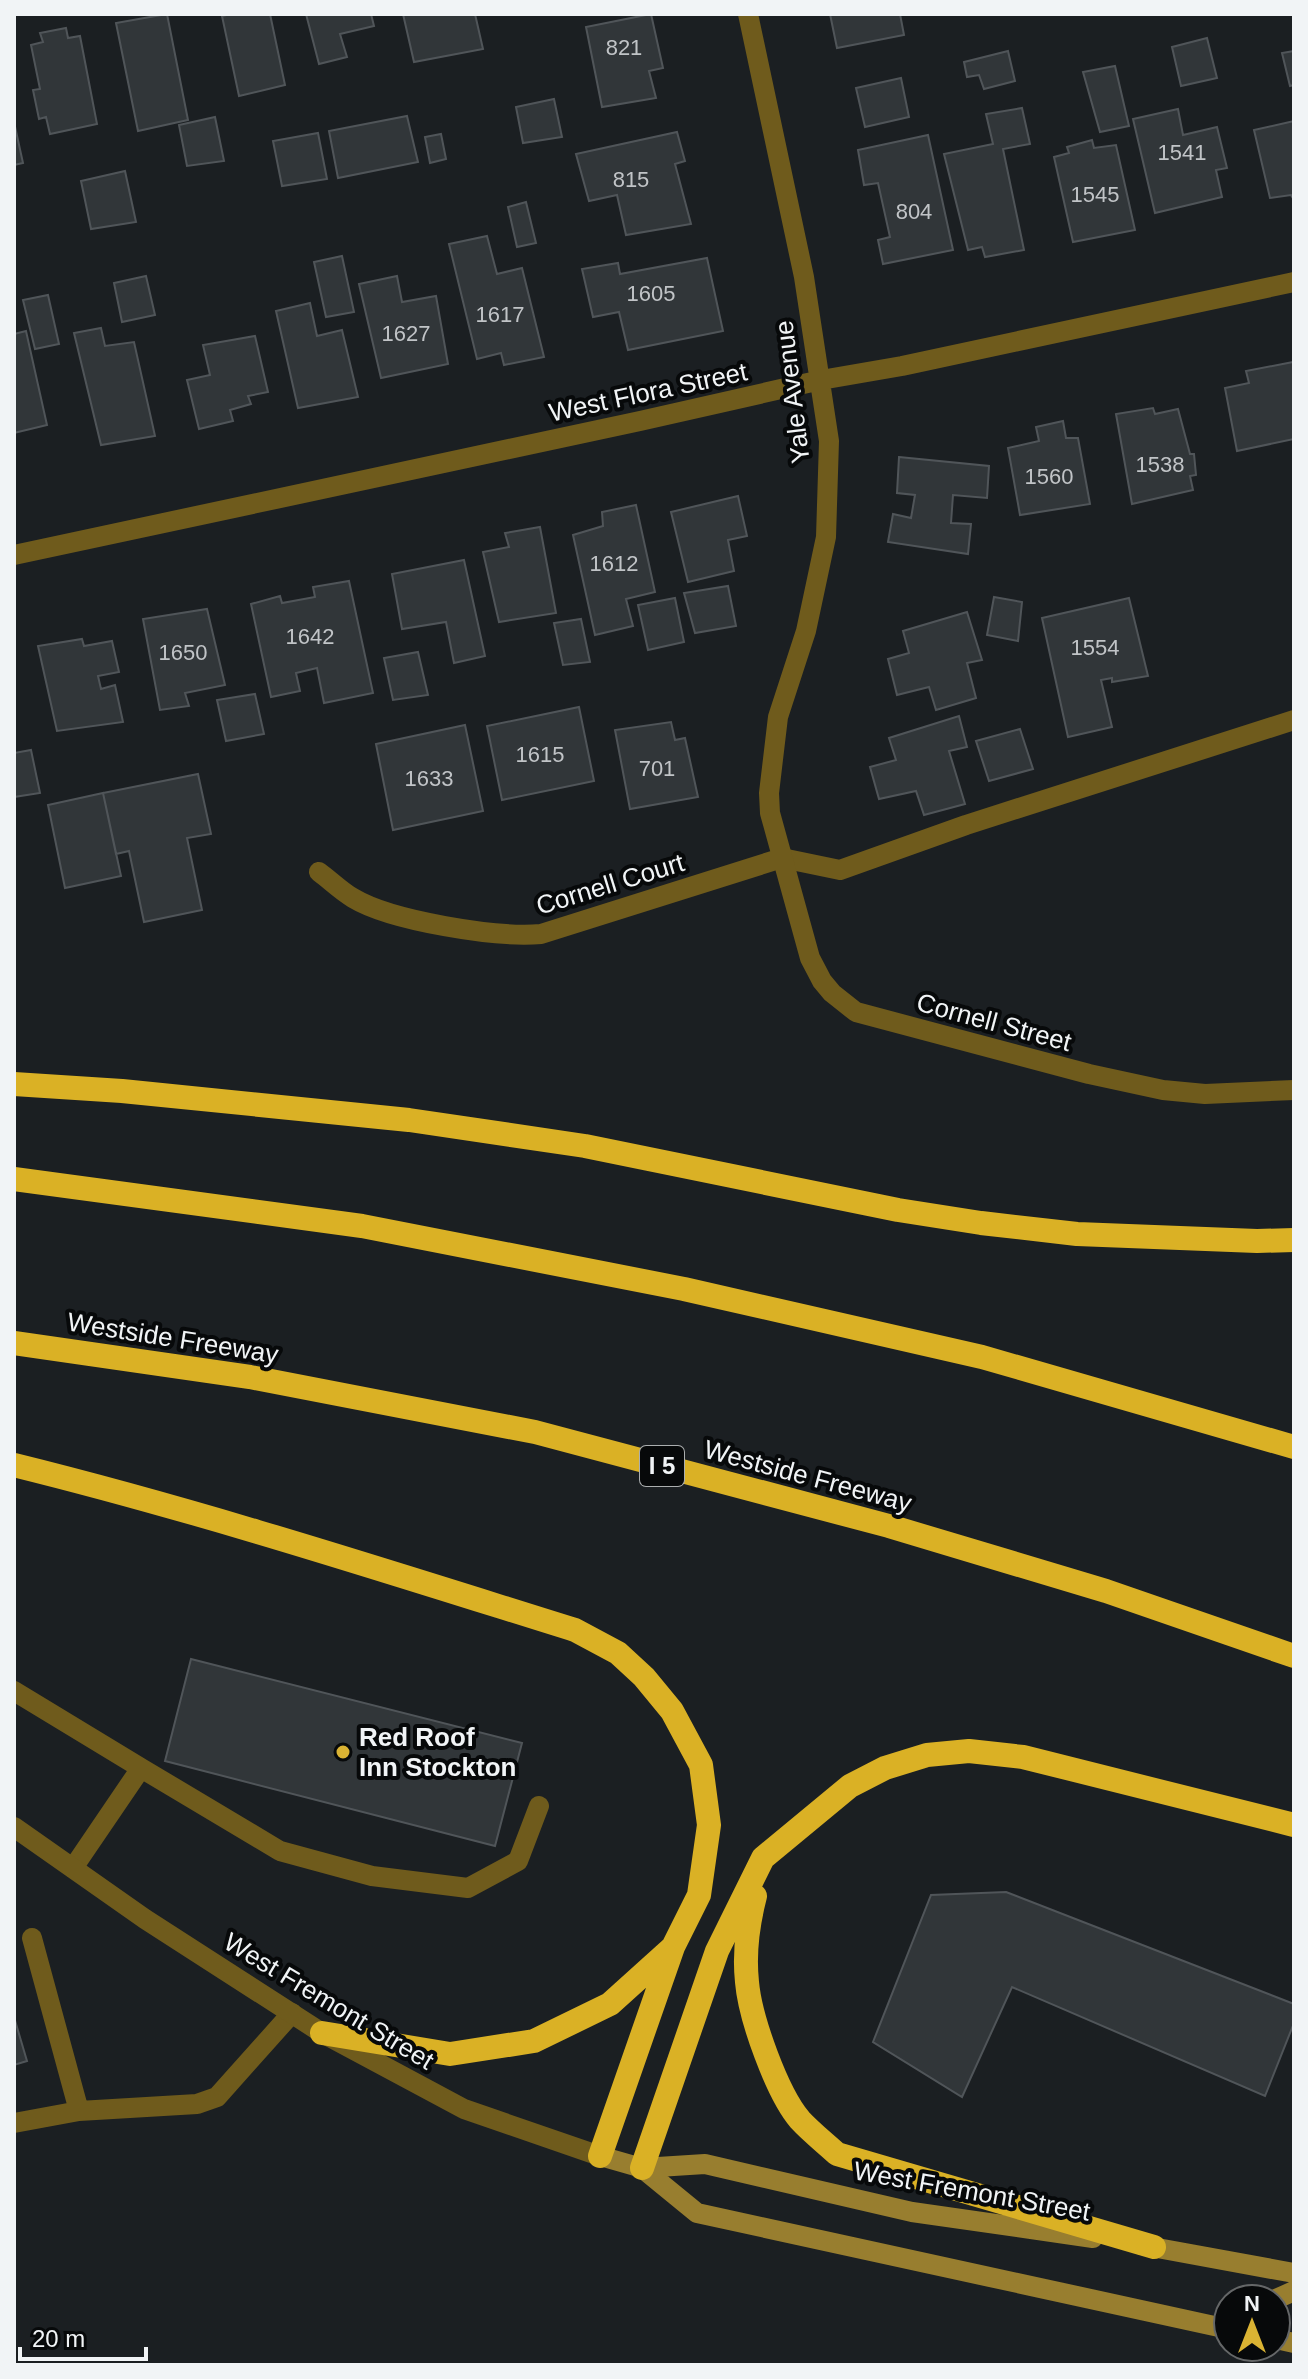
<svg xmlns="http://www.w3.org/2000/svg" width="1308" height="2379" font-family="Helvetica,sans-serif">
<rect width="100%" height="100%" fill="#1b1f22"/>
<path fill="#313639" stroke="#505559" stroke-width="2" d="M 167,14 L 188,120 L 138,131 L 116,23 Z
M 231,14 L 270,14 L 285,85 L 239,96 L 222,16 Z
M 306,14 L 371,14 L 374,26 L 340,34 L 347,57 L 319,64 Z
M 403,14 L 475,14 L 483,49 L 414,62 Z
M 651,14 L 663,68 L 649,71 L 656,98 L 602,107 L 586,27 Z
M 830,14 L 900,14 L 904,35 L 837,48 Z
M 66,28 L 68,38 L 80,36 L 97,124 L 50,134 L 46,117 L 39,119 L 33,90 L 40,89 L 31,45 L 43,42 L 40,33 Z
M 1207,38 L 1217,78 L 1181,86 L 1172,47 Z
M 1008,51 L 1015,81 L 984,89 L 979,75 L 967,77 L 964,62 Z
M 1294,51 L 1294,85 L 1290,86 L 1282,53 Z
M 1115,66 L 1129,126 L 1100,132 L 1083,72 Z
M 901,78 L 909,117 L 865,127 L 856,88 Z
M 554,99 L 562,137 L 523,143 L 516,107 Z
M 1022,108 L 1030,144 L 1003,149 L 1024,250 L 985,257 L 982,247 L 968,250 L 944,154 L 993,144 L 986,114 Z
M 1178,109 L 1183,135 L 1217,127 L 1227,168 L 1216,170 L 1222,197 L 1155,213 L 1133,119 Z
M 407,116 L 418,162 L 338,178 L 329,131 Z
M 215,117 L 224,161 L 187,166 L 179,125 Z
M 1294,121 L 1294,200 L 1291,195 L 1270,198 L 1254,130 Z
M 14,122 L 23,163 L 14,165 Z
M 677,132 L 685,161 L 675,164 L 691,224 L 626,235 L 617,195 L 589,201 L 576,154 Z
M 318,133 L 327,179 L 282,186 L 273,141 Z
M 441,134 L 446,159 L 430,163 L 425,137 Z
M 928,135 L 953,250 L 883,264 L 878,240 L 890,237 L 878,183 L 864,185 L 858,150 Z
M 1092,140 L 1094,148 L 1116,145 L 1135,230 L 1073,242 L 1054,157 L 1069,153 L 1067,147 Z
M 125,171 L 136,222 L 91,229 L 81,181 Z
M 526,202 L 536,243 L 517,247 L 508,207 Z
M 487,236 L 497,274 L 522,268 L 544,357 L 504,365 L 501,353 L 477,359 L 449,244 Z
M 342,256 L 354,312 L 326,317 L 314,262 Z
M 707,258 L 723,331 L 628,350 L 619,312 L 593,317 L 582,269 L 618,263 L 620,274 Z
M 146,276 L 155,315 L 122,322 L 114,283 Z
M 397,276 L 402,302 L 436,296 L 448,364 L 381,378 L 359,284 Z
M 48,295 L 59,344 L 35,349 L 23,300 Z
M 310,303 L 317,336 L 342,330 L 358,397 L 298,408 L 276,311 Z
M 101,328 L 105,346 L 134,342 L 155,436 L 101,445 L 74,333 Z
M 26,331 L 47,425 L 14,433 L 14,334 Z
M 255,336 L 268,392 L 248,396 L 251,404 L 230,410 L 233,421 L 199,429 L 187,380 L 210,375 L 203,345 Z
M 1293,362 L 1294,439 L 1237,451 L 1225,388 L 1249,383 L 1246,371 Z
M 1153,408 L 1155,414 L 1178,409 L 1190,454 L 1194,454 L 1196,475 L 1190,476 L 1193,490 L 1132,504 L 1116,414 Z
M 1063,421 L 1066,438 L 1078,438 L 1090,504 L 1020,515 L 1008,448 L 1039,441 L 1036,427 Z
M 899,457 L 989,466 L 987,498 L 953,495 L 951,523 L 971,524 L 968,554 L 888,542 L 893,514 L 911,518 L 915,495 L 897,493 Z
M 738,496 L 747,536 L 728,540 L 734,571 L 688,582 L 671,512 Z
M 636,505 L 655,592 L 626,599 L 633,626 L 595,635 L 573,535 L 603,526 L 602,512 Z
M 540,527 L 556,613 L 499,622 L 483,552 L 509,547 L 505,533 Z
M 464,560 L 485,656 L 454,663 L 446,622 L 402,629 L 392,574 Z
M 349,581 L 373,693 L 324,703 L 317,668 L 296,673 L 300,691 L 271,697 L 251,604 L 280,596 L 282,603 L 315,597 L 313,587 Z
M 728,586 L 736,626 L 695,633 L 684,593 Z
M 994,597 L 1022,602 L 1018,641 L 987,635 Z
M 675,598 L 684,642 L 648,650 L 638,605 Z
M 1129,598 L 1148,676 L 1112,682 L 1112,678 L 1101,680 L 1112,727 L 1068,737 L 1042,618 Z
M 207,609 L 225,685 L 185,693 L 189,706 L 160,710 L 143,619 Z
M 967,612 L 982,660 L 967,663 L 976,698 L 936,710 L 929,687 L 897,695 L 888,659 L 909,653 L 903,631 Z
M 581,619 L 590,662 L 563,665 L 554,623 Z
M 82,639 L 84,646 L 112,641 L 119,672 L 98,676 L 101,689 L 115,685 L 123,722 L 57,731 L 38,646 Z
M 418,652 L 428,695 L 393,700 L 384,658 Z
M 255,694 L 264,734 L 226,741 L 217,700 Z
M 579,707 L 594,781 L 502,800 L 487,726 Z
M 959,716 L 967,747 L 949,751 L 965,804 L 924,815 L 916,791 L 879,799 L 870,767 L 896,760 L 889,738 Z
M 671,722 L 675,740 L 685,738 L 698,797 L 630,809 L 615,730 Z
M 465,725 L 483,811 L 393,830 L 376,744 Z
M 1020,729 L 1033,769 L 989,781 L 976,741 Z
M 31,750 L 40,793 L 14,797 L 14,753 Z
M 198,774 L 211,834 L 187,838 L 202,910 L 144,922 L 129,851 L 116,854 L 103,793 Z
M 103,793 L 121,876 L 65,888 L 48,805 Z
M 191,1659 L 522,1743 L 495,1846 L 165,1761 Z
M 1006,1892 L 1294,2004 L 1294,2023 L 1265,2096 L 1012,1987 L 962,2097 L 873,2042 L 931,1895 Z
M 14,2017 L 27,2061 L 14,2065 Z"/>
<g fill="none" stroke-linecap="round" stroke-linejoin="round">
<path stroke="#6f5b1c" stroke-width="20" d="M 782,858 L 840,870 L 966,825 L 1294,720
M 14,1691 L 141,1768 L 73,1868
M 141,1768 L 280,1851 L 372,1876 L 468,1888 L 518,1861 L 539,1806
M 32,1938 L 79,2111 L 197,2104 L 217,2097 L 292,2013
M 14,2123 L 79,2111"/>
<path stroke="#6f5b1c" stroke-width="20" d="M 748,14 L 804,277 L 829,441 L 826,537 L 806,631 L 778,717 L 769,793 L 770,813 L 810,958 L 822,981 L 832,993 L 856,1012 L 1089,1074 L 1163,1090 L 1205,1094 L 1294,1090
M 14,555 L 640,421 L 821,380 L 902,366 L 1294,282
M 319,872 C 330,880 341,891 353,898 C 391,921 497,938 541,934 L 782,858"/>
<path stroke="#6f5b1c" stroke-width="20" d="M 14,1827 L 145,1919 L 322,2033 L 464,2109 L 600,2156"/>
<path stroke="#987e2f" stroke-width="20" d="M 600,2156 L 642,2168 L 705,2164 L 912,2212 L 1093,2238
M 642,2168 L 697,2213 L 1228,2329
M 1141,2245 L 1294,2273
M 1276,2299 L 1294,2291
M 1276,2339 L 1294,2343"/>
<path stroke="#dab125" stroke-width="24" d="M 14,1084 L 122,1091 L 409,1120 L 585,1146 L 898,1210 L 981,1223 L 1077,1234 L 1257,1241 L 1294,1240
M 14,1179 L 362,1226 L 684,1289 L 982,1357 L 1294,1447
M 14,1343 L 250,1377 L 535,1432 L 889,1526 L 1106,1591 L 1294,1656
M 14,1465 C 204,1512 389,1572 575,1630 L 618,1653 L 644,1677 L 672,1711 L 701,1765 L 709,1825 L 699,1895 L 673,1947 L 600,2156
M 755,1896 C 748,1923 744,1954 747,1982 C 750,2018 777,2093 800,2120 C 811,2132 825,2143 837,2154 L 1154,2247
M 322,2033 L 450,2054 L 534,2041 L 610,2004 L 671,1949
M 642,2168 L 717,1951 L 763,1858 L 850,1786 L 885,1768 L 927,1755 L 969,1751 L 1023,1757 L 1294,1825"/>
</g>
<circle fill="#dab333" stroke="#07090a" stroke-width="3" cx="343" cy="1752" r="8"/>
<g text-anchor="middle" stroke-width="8" stroke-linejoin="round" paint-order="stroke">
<g font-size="22" fill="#c1c4c7">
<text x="624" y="55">821</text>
<text x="1182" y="160">1541</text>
<text x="631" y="187">815</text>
<text x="1095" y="202">1545</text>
<text x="914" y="219">804</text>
<text x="651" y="301">1605</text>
<text x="500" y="322">1617</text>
<text x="406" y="341">1627</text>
<text x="1160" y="472">1538</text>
<text x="1049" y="484">1560</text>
<text x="614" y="571">1612</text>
<text x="310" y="644">1642</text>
<text x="1095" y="655">1554</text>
<text x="183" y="660">1650</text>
<text x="540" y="762">1615</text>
<text x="657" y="776">701</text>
<text x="429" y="786">1633</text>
</g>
<rect fill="#07090a" stroke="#abaeaf" stroke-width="2" x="640" y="1446" width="44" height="40" rx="6"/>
<g font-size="24" font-weight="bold" fill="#f1f4f6">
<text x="662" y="1474">I 5</text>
</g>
<g font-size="26" fill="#f1f4f6" stroke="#07090a">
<text transform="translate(648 392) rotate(-12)" y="9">West Flora Street</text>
<text transform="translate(792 392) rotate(-97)" y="9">Yale Avenue</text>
<text transform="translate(610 884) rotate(-17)" y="9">Cornell Court</text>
<text transform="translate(994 1022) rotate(15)" y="9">Cornell Street</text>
<text transform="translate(173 1338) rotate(9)" y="9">Westside Freeway</text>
<text transform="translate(808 1476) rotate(15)" y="9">Westside Freeway</text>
<text transform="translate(329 2001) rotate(31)" y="9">West Fremont Street</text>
<text transform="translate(972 2191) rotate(10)" y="9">West Fremont Street</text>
</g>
<g font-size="26" font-weight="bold" fill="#f1f4f6" stroke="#07090a" text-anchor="start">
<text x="359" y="1746">Red Roof<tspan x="359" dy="30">Inn Stockton</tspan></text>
</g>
</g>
<rect width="1308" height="2379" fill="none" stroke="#f1f4f6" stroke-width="32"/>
<g transform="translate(1252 2323)"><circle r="38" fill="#07090a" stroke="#656768" stroke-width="2"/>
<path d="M0-6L14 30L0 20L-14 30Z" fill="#dab333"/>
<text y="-12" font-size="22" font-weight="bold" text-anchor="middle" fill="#f1f4f6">N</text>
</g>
<path d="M20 2347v12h126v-12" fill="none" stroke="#f1f4f6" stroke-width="4"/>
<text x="32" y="2347" font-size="24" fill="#f1f4f6" stroke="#07090a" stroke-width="6" paint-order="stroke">20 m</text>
</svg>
